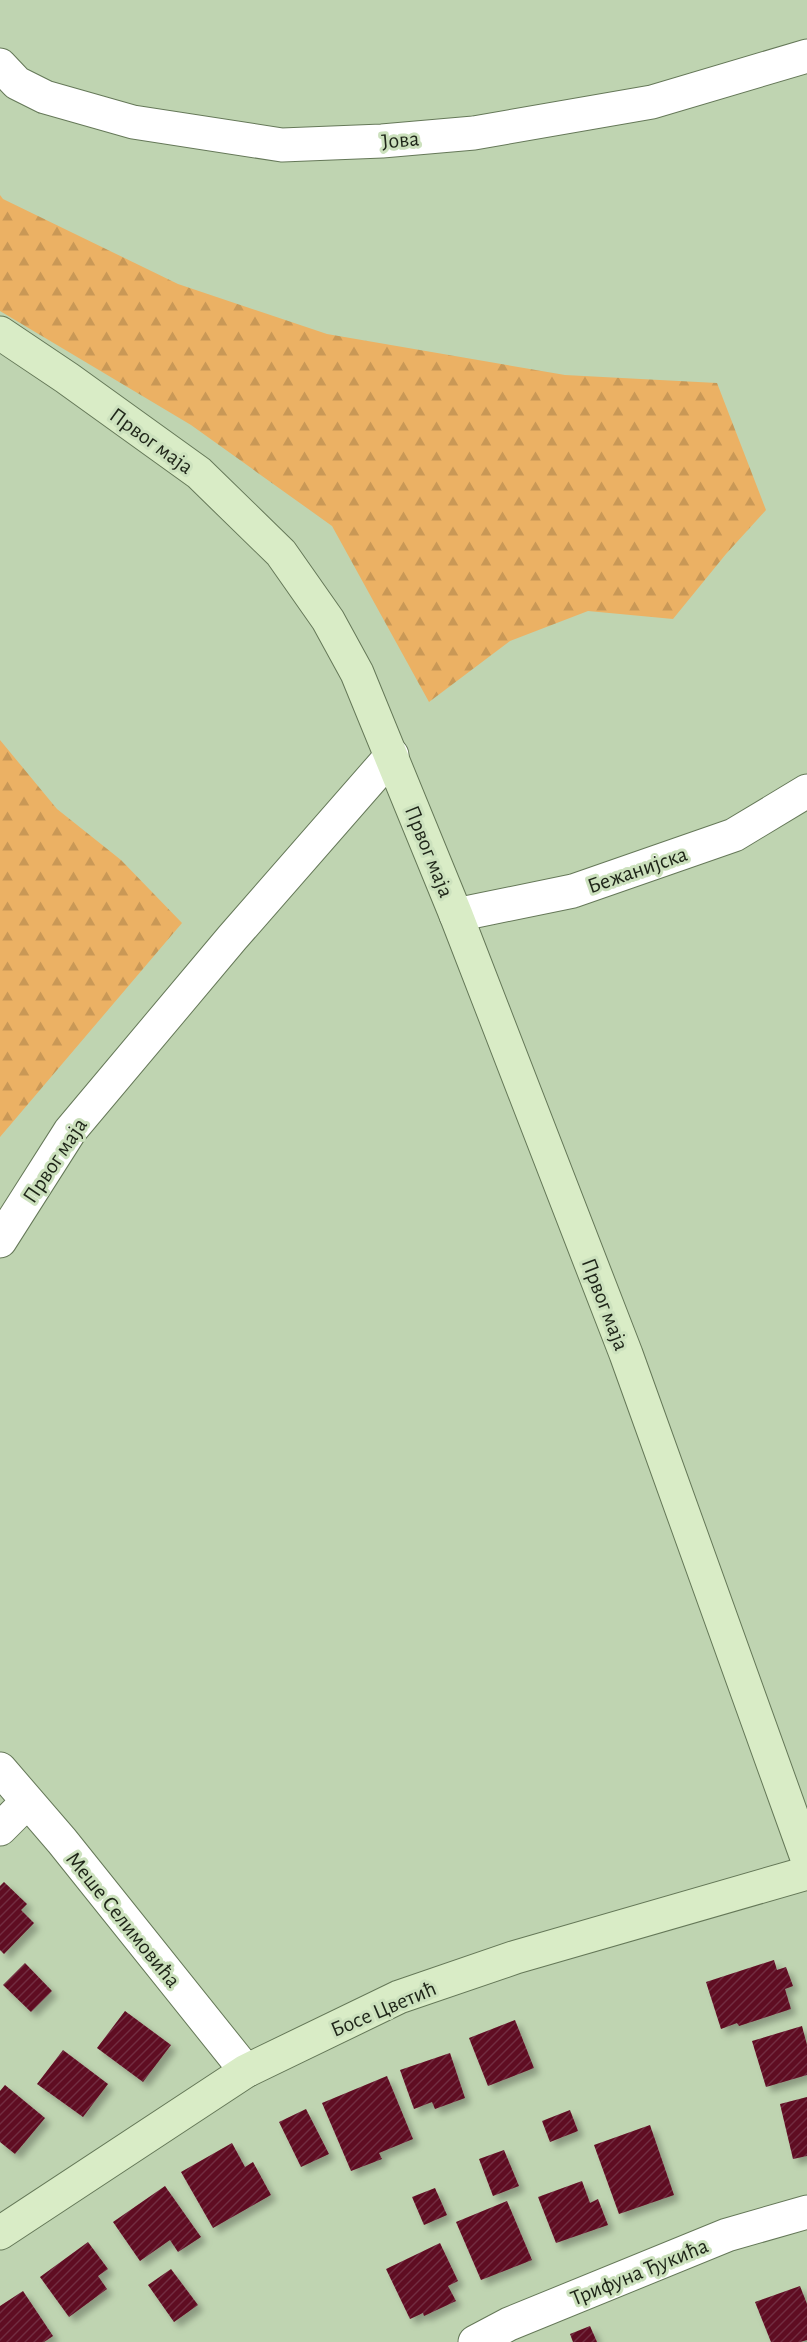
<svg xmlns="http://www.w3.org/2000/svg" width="807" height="2342" font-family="'Alegreya Sans',sans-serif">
<defs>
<pattern id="forest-firs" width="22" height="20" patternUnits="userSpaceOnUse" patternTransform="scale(1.5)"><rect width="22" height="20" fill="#ebb164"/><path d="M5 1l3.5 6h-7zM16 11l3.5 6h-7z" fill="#c99856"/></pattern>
<pattern id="building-hatch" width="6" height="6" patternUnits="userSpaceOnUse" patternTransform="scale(1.5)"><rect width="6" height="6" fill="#5e0921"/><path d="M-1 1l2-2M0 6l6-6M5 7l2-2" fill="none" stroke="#712d40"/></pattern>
<filter id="shadow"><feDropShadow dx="5.5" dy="5.5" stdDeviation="3" flood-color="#0004"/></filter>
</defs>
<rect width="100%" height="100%" fill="#bfd4b1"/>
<path fill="url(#forest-firs)" d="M 0,195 L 3,199 L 178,284 L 327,334 L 565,375 L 717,383 L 766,510 L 726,554 L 673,619 L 588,611 L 510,641 L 429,702 L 332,526 L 191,425 L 0,311 Z
M 0,740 L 57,809 L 121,860 L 182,923 L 0,1137 Z"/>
<path fill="url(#building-hatch)" filter="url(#shadow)" d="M 4,1882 L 27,1904 L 21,1910 L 34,1923 L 4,1954 L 0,1950 L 0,1886 Z
M 774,1960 L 777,1970 L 786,1967 L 793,1986 L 785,1989 L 791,2009 L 739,2026 L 737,2023 L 721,2029 L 706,1982 Z
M 25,1963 L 52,1991 L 31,2012 L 3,1985 Z
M 125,2011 L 171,2045 L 143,2082 L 97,2048 Z
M 515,2020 L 534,2068 L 488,2086 L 469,2038 Z
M 802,2026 L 807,2045 L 807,2075 L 766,2087 L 752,2041 Z
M 63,2050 L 108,2084 L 83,2117 L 37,2084 Z
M 450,2053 L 465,2098 L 435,2109 L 432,2102 L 414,2109 L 400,2070 Z
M 387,2076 L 413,2139 L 379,2153 L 382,2159 L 351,2171 L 322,2103 Z
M 5,2085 L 45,2118 L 15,2154 L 0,2142 L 0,2091 Z
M 807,2097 L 807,2156 L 793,2159 L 780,2104 Z
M 306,2109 L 329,2154 L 301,2167 L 279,2122 Z
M 570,2110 L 578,2131 L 550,2142 L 542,2121 Z
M 650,2125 L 674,2195 L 619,2214 L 594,2145 Z
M 232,2143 L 245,2167 L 253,2162 L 271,2195 L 213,2228 L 181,2172 Z
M 504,2150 L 519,2186 L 493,2196 L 479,2159 Z
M 582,2181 L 590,2203 L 598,2199 L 608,2225 L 556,2243 L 538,2197 Z
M 165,2186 L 201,2237 L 178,2252 L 170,2240 L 140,2261 L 113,2222 Z
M 435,2188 L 447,2215 L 424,2225 L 412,2197 Z
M 507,2201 L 532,2260 L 481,2280 L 456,2222 Z
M 88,2242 L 108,2269 L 98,2276 L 107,2289 L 69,2317 L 40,2277 Z
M 440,2243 L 458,2281 L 448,2286 L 456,2301 L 424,2316 L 423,2313 L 410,2319 L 386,2269 Z
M 171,2269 L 198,2305 L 174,2322 L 148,2285 Z
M 800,2286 L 807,2304 L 807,2340 L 800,2342 L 771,2342 L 755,2302 Z
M 23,2291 L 53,2336 L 44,2342 L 0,2342 L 0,2306 Z
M 590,2326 L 597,2342 L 573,2342 L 570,2334 Z"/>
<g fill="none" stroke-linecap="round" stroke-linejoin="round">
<defs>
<path id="street" d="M 0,65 L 17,83 L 45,97 L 133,122 L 282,145 L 382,141 L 474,133 L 652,102 L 807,56
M 456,915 L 573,891 L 734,835 L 807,791
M 0,1241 L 70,1131 L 232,938 L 392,755
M 0,1769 L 62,1841 L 246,2071
M 0,1829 L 27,1802
M 475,2342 L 509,2324 L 727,2235 L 807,2212"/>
<path id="secondary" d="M 0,333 L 67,378 L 199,473 L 281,553 L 328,620 L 357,673 L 456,915 L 626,1354 L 807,1858
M 0,2233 L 246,2071 L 399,1997 L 516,1957 L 807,1873"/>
</defs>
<use href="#street" stroke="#657858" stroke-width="35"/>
<use href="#secondary" stroke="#657858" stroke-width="35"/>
<use href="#street" stroke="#fff" stroke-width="33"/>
<use href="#secondary" stroke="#d9ecc6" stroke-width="33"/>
</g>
<g text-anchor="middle" stroke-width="6" stroke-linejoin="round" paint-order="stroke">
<g font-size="22" fill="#1e2518" stroke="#cce1bd">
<text transform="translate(400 139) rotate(-5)" y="8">Јова</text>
<text transform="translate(152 440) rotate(36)" y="8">Првог маја</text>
<text transform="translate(430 851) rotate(68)" y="8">Првог маја</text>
<text transform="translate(637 869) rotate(-19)" y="8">Бежанијска</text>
<text transform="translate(54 1160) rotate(-56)" y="8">Првог маја</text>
<text transform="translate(606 1304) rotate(69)" y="8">Првог маја</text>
<text transform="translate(124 1919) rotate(51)" y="8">Меше Селимовића</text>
<text transform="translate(383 2008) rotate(-23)" y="8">Босе Цветић</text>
<text transform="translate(639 2271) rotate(-22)" y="8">Трифуна Ђукића</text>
</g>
</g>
</svg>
